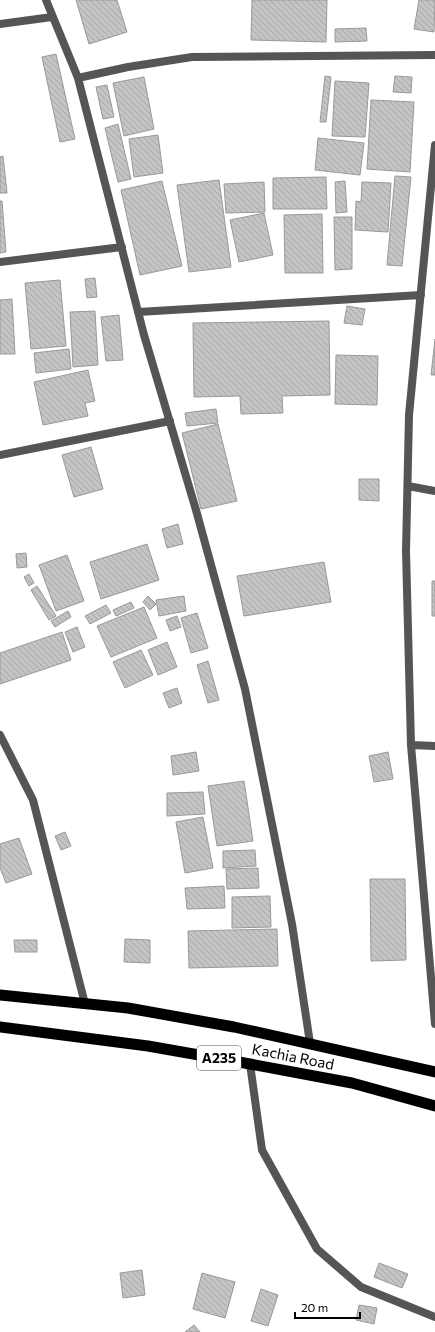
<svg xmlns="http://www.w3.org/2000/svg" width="435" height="1332" font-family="Commissioner,sans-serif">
<defs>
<pattern id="building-back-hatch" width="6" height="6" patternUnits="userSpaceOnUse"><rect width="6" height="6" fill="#c4c4c4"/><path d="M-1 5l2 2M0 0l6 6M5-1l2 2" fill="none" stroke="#a7a7a7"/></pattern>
</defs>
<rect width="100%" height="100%" fill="#fff"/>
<path fill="url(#building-back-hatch)" stroke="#999" d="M 76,0 L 117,0 L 127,32 L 89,44 Z
M 252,0 L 327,0 L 326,42 L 251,40 Z
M 419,0 L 435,0 L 434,32 L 414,29 Z
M 366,28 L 367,41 L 335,42 L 335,29 Z
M 56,54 L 75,139 L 60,142 L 42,57 Z
M 325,76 L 331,77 L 326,122 L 320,122 Z
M 395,76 L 412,77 L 411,93 L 393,92 Z
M 144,77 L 154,129 L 124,136 L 113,83 Z
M 335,81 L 369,83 L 365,137 L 332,136 Z
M 107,85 L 114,117 L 103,119 L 96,87 Z
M 371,100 L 414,102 L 410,172 L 367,169 Z
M 118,124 L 131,179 L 118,182 L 105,128 Z
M 158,135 L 163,173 L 134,177 L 129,139 Z
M 318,138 L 364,143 L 360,175 L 315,170 Z
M 3,156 L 7,193 L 0,193 L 0,157 Z
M 395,176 L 411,177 L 402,266 L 387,265 Z
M 326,177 L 327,209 L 273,209 L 273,178 Z
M 219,180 L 231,267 L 189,272 L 177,185 Z
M 162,181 L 182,266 L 140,275 L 121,190 Z
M 345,181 L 347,212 L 336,213 L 335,182 Z
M 264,182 L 265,212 L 226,213 L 224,184 Z
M 362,182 L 391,183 L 388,232 L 355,230 L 356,201 L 361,202 Z
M 0,201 L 2,201 L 6,252 L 0,253 Z
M 264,213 L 273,255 L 239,262 L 230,220 Z
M 322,214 L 323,273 L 285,273 L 284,215 Z
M 334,217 L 352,217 L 352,269 L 335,270 Z
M 95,278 L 97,297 L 87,298 L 85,279 Z
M 60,280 L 66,346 L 31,349 L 25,283 Z
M 12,299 L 15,354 L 0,354 L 0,300 Z
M 347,306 L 365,309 L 362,325 L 344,323 Z
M 95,311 L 98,365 L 73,367 L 70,312 Z
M 119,315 L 123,360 L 106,361 L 101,317 Z
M 329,321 L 330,395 L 282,396 L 283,413 L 241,414 L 240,396 L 194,397 L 193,323 Z
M 435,339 L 435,375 L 431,375 Z
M 69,349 L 71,369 L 36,373 L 34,353 Z
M 336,355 L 378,356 L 377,405 L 335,404 Z
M 88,370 L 95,401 L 85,403 L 88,416 L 43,425 L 34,382 Z
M 216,409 L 218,423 L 187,426 L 185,413 Z
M 218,424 L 237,501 L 201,509 L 182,433 Z
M 91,447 L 103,489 L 74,497 L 62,455 Z
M 359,479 L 379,479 L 379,501 L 359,500 Z
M 178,524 L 183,544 L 167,548 L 162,529 Z
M 147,544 L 159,580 L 101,599 L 90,562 Z
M 26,553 L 27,567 L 17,568 L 16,554 Z
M 67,555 L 84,601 L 56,611 L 39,565 Z
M 324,562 L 331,602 L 244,616 L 237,576 Z
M 29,574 L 34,583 L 29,586 L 24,577 Z
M 432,581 L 435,581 L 435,616 L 432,616 Z
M 37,586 L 56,616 L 49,620 L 31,590 Z
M 148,596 L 156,604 L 150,610 L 143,602 Z
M 184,596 L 186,611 L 159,616 L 156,600 Z
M 131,602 L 134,608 L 116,616 L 113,610 Z
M 106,605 L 111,613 L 90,624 L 85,616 Z
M 144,607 L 157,638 L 111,657 L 97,626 Z
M 68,611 L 71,617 L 55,627 L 51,621 Z
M 197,613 L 208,648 L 191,653 L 181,618 Z
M 177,616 L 181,627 L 170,631 L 166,620 Z
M 77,627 L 85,647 L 73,652 L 65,632 Z
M 62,632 L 71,660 L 0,684 L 0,653 Z
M 167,642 L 177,667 L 158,675 L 148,650 Z
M 141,650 L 153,675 L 125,688 L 113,662 Z
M 208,661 L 219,700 L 208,703 L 197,665 Z
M 177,688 L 182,703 L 169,708 L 163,693 Z
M 196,752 L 199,771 L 173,775 L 171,756 Z
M 388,752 L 393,779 L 374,782 L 369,756 Z
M 244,781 L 253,841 L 217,846 L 208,786 Z
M 203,792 L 205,814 L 167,816 L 167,793 Z
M 203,817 L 213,868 L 185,873 L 176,822 Z
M 65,832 L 71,846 L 61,850 L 55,836 Z
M 19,838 L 32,874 L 6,883 L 0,868 L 0,844 Z
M 255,850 L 256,866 L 223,868 L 223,851 Z
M 258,868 L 259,888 L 227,889 L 226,869 Z
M 370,879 L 405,879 L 406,960 L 371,961 Z
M 224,886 L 225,908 L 187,909 L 185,888 Z
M 270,896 L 271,927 L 232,928 L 232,897 Z
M 277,929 L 278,966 L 189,968 L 188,931 Z
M 125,939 L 150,940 L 150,963 L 124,962 Z
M 14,940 L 37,940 L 37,952 L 15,952 Z
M 379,1263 L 408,1274 L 402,1288 L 374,1277 Z
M 142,1270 L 145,1295 L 123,1298 L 120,1273 Z
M 202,1273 L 235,1282 L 225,1318 L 193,1309 Z
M 261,1289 L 278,1295 L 268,1326 L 251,1321 Z
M 359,1305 L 377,1308 L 374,1324 L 356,1320 Z
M 194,1325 L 200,1332 L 185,1332 Z"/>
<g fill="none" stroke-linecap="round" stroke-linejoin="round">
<path stroke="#555" stroke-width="8" d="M 46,0 L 78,78 L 144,335 L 196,510 L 245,689 L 292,924 L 310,1043
M 0,24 L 52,17
M 78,78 L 128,67 L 192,57 L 435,55
M 435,145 L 409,415 L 406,551 L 411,745 L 435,1024
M 0,262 L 122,247
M 138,312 L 421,295
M 0,455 L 170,421
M 408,486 L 435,491
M 0,735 L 33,800 L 85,1004
M 411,745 L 435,746
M 250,1064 L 262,1150 L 317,1249 L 361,1287 L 435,1317"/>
<path stroke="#000" stroke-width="11" d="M 0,995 L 128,1008 L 234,1027 L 435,1072
M 0,1027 L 148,1046 L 250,1064 L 352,1083 L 435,1106"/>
</g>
<g text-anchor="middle" stroke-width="3.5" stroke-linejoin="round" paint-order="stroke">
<rect fill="#fff" stroke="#4c4c4c" stroke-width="1" x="197" y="1046" width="44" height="24" rx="3"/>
<g font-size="14" font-weight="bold" fill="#000">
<text x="219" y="1063">A235</text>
</g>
<g font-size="15" fill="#000" stroke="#fff">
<text transform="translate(293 1057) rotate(11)" y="5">Kachia Road</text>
</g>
</g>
<path d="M295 1312v6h65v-6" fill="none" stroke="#000000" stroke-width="2"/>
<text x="301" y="1312" font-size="12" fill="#000000" stroke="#ffffff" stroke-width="3" paint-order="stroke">20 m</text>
</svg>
